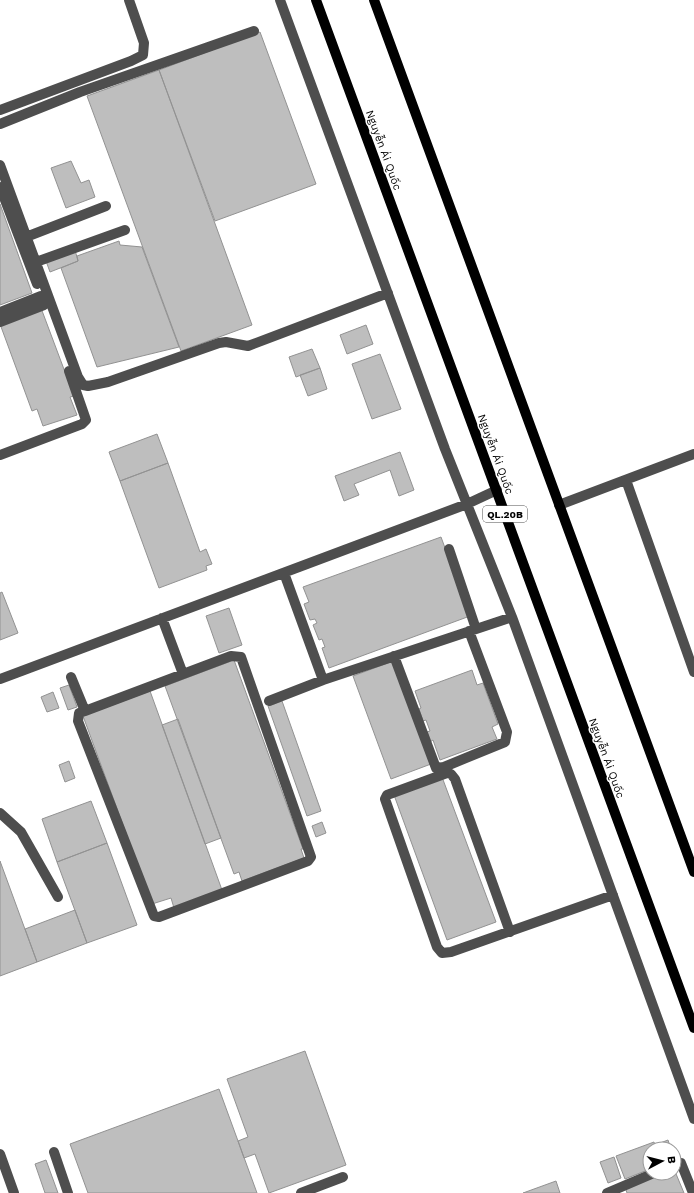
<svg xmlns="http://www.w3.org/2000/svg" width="694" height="1193" font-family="'Work Sans',sans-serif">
<rect width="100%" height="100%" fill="#fff"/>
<path fill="#bebebe" stroke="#929292" d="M 260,32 L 316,184 L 215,221 L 159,70 Z
M 159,70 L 252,325 L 181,351 L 87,96 Z
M 71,161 L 81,183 L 89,180 L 95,197 L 66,208 L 51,168 Z
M 0,204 L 32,293 L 0,305 Z
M 119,241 L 120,245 L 142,247 L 179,347 L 97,367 L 61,268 L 78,261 L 77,256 Z
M 75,250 L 78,261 L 50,272 L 46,261 Z
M 41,308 L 74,396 L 70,397 L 77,415 L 43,426 L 37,409 L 32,411 L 0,324 Z
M 366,325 L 373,344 L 347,354 L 340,335 Z
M 312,349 L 320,368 L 296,377 L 289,357 Z
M 380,354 L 401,409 L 372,419 L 352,364 Z
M 320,368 L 327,389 L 308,396 L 300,375 Z
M 157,434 L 168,463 L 120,481 L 109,452 Z
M 400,452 L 414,490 L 399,496 L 390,470 L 354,484 L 359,495 L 344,501 L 335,476 Z
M 168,463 L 200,552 L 206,549 L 212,564 L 206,566 L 207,570 L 159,588 L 120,481 Z
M 441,537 L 470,616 L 329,668 L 322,648 L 325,647 L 322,639 L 319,640 L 313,625 L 317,623 L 315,619 L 310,620 L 304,604 L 309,602 L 303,587 Z
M 2,592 L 18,633 L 0,640 L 0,593 Z
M 229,608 L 242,645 L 219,653 L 206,616 Z
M 234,660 L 303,849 L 301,849 L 304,858 L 242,881 L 239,872 L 234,874 L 165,686 Z
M 393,661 L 431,764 L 391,779 L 353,676 Z
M 472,670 L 477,685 L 483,683 L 498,724 L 492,727 L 497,739 L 440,760 L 433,740 L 430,742 L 427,732 L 430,731 L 426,720 L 423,721 L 419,709 L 421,708 L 415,691 Z
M 69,685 L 77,707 L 68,710 L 60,688 Z
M 150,691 L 222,890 L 174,908 L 171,898 L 152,904 L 83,716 Z
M 53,692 L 59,708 L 47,712 L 41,697 Z
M 282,701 L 321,811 L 307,816 L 268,706 Z
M 178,719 L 221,838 L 205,844 L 162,725 Z
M 69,761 L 75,778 L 65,782 L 59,765 Z
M 442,777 L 496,922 L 447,940 L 394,795 Z
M 91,801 L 107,843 L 57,862 L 42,819 Z
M 322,822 L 326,833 L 316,837 L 312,826 Z
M 107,843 L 137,925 L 87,943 L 57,862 Z
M 0,861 L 37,962 L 0,976 Z
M 75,910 L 87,943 L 37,962 L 25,929 Z
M 305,1051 L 346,1165 L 269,1193 L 255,1154 L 244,1158 L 238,1141 L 248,1137 L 227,1079 Z
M 219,1089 L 257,1193 L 88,1193 L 70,1144 Z
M 668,1140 L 671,1149 L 656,1149 L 655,1145 Z
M 654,1142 L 656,1149 L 650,1149 L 650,1169 L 625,1179 L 616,1156 Z
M 614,1157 L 621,1178 L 608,1183 L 600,1162 Z
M 46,1160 L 58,1193 L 45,1193 L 35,1164 Z
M 674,1169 L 684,1193 L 627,1193 L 625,1187 L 664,1173 L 674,1173 Z
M 556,1181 L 560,1193 L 523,1193 Z"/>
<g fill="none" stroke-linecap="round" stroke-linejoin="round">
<path stroke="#4e4e4e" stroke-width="10" d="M 280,0 L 445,449 L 512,617 L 694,1119
M 0,110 L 131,61 L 143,55 L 144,43 L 129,0
M 0,124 L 80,92 L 254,31
M 0,165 L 78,377 L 83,385 L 88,386 L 108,382 L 219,343 L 226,342 L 248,346 L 388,293
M 0,187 L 37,284
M 26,237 L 106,206
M 36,262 L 125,230
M 0,312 L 41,296
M 0,322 L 44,305
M 0,455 L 82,424 L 86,420 L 69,371
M 626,480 L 694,672
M 559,505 L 694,454
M 449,549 L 476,629
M 284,573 L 323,680
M 162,618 L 183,674
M 394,656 L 436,768 L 444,767 L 505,742 L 507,732 L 469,631
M 71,677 L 85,711 L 231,656 L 241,657 L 311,857 L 308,861 L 159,917 L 154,916 L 78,721 L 79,713 L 85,711
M 0,679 L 467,504 L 497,490
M 269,701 L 323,680 L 512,617
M 0,813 L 21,832 L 58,897
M 510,932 L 455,779 L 451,774 L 447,773 L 387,795 L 385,799 L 437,947 L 442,953 L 451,952 L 613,895
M 54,1152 L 68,1193
M 0,1154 L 14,1193
M 674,1164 L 681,1163 L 693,1193
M 301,1193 L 343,1177
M 607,1193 L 654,1173"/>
<path stroke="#000" stroke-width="10" d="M 316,0 L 694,1028
M 374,0 L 694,872"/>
</g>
<g text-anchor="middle" stroke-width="3" stroke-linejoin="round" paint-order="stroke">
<rect fill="#fff" stroke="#4c4c4c" stroke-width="1" x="483" y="506" width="44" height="16" rx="3"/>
<g font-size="10" font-weight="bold" fill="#000">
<text x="505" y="518">QL.20B</text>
</g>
<g font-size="11" fill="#000" stroke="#fff">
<text transform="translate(384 150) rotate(70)" y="4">Nguyễn Ái Quốc</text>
<text transform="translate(496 454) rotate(70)" y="4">Nguyễn Ái Quốc</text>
<text transform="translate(607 758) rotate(70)" y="4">Nguyễn Ái Quốc</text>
</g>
</g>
<g transform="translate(662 1161) rotate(83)"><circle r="19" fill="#ffffff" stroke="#999999"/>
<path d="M0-3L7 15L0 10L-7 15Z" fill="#000000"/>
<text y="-6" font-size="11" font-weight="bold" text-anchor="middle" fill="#000000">B</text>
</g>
</svg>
